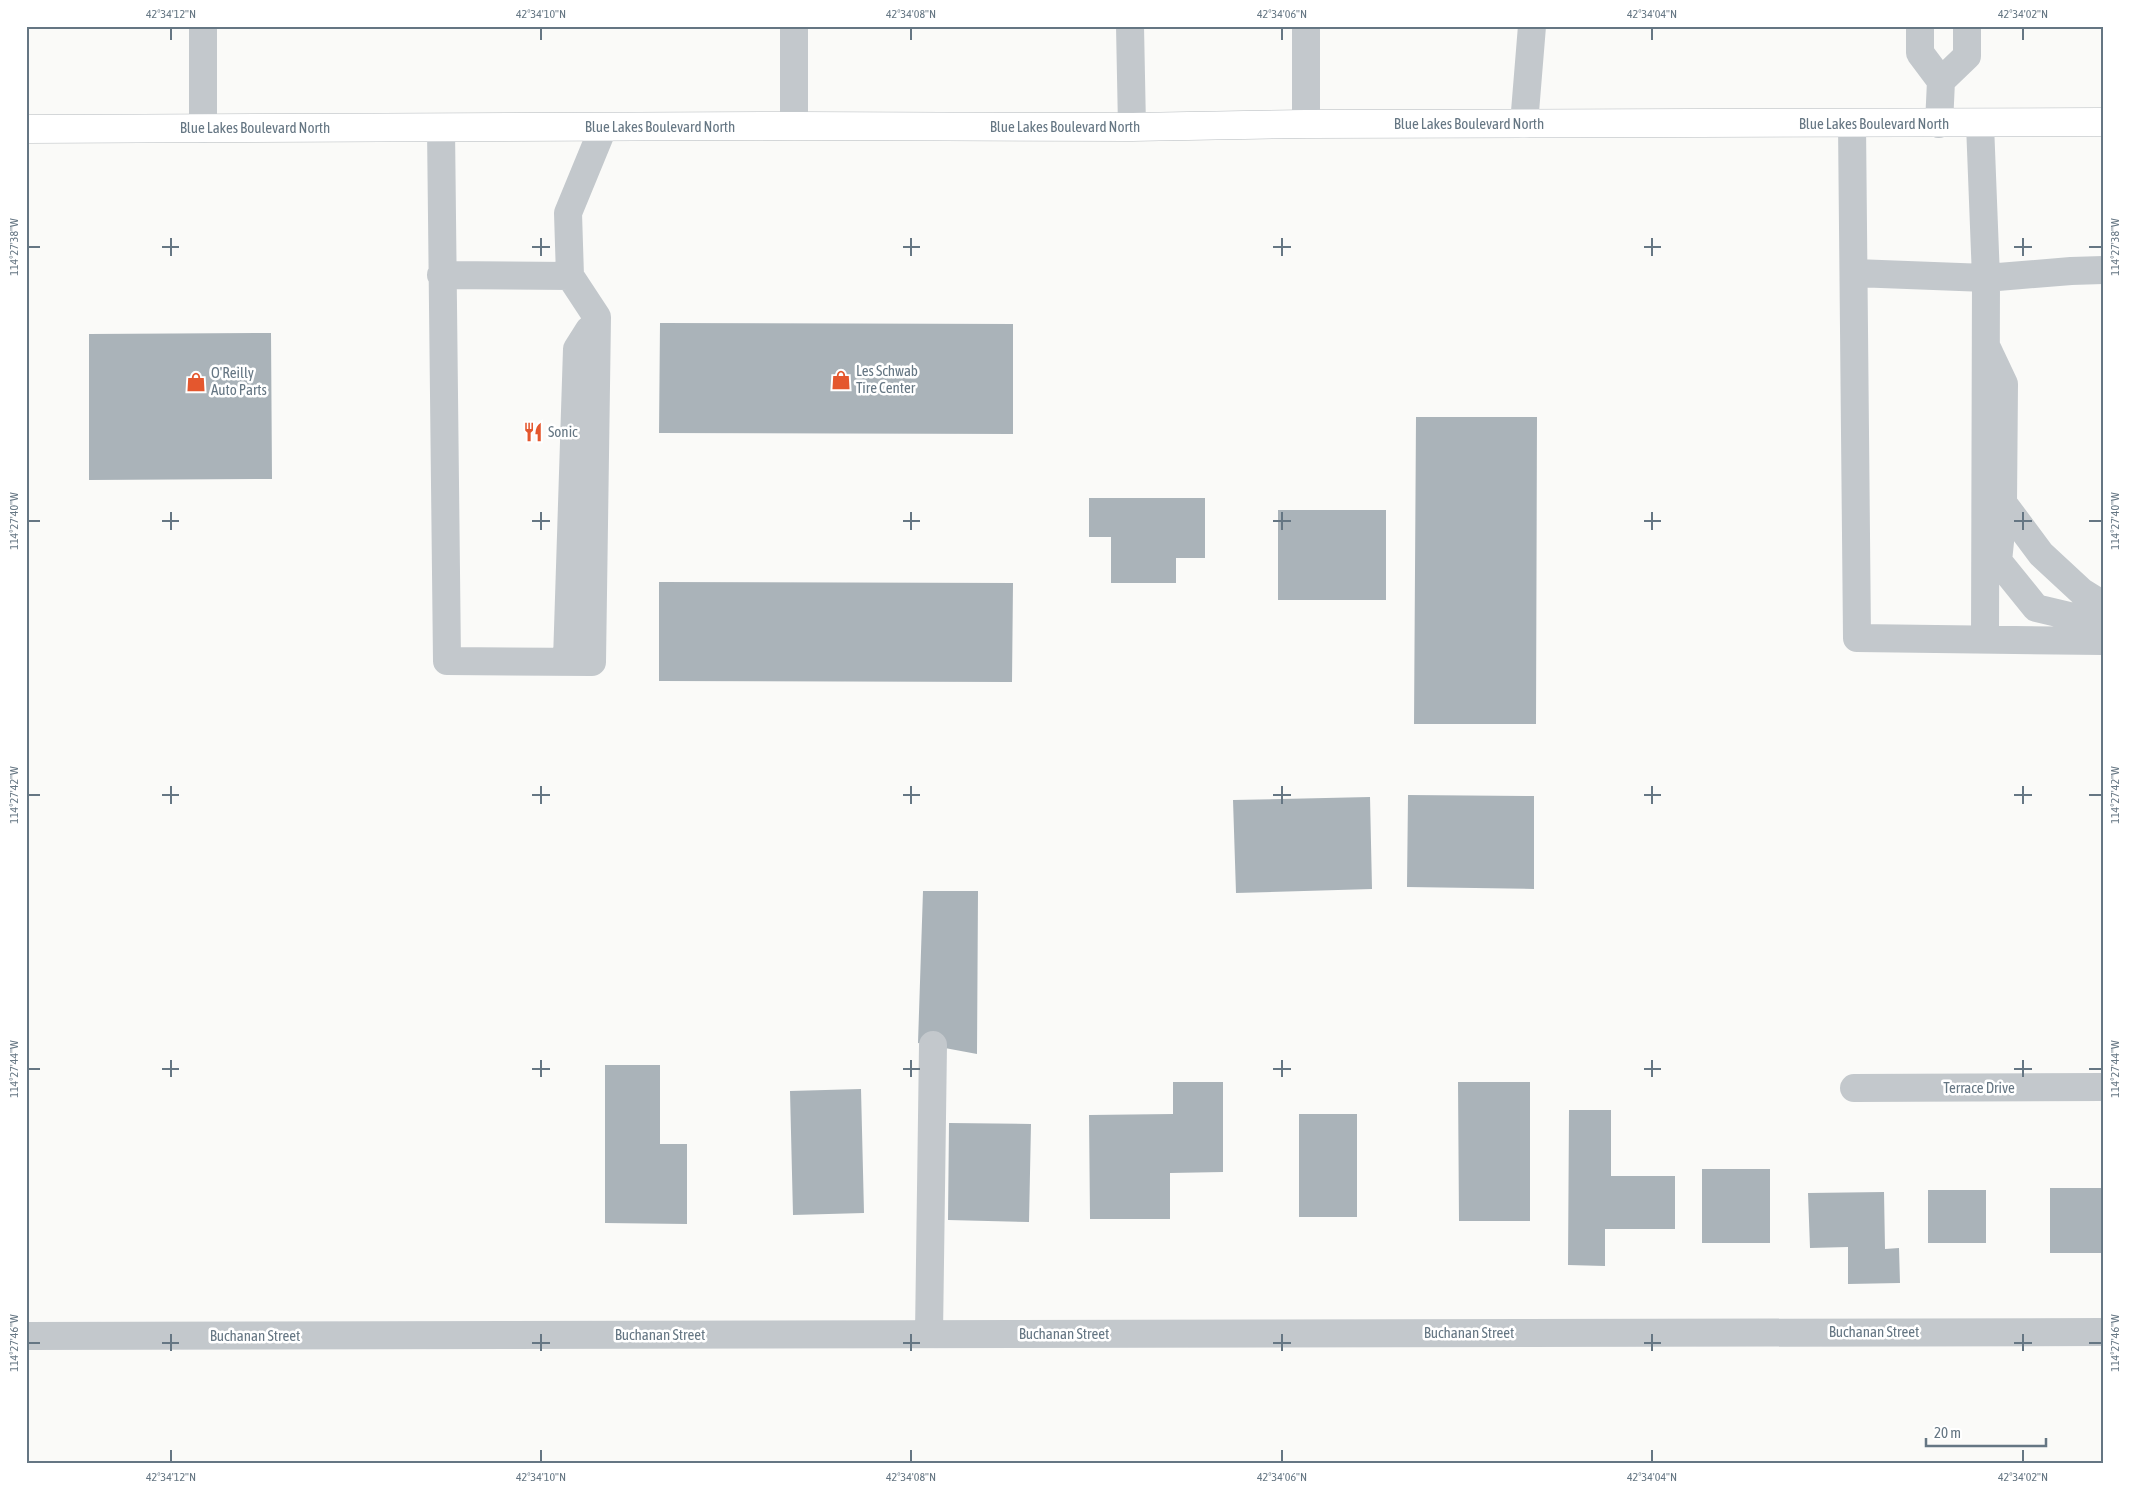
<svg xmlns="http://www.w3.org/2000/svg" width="2129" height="1490" font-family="'Asap Condensed',sans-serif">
<rect width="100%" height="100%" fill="#fafaf8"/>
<path fill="#aab3b9" d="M 660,323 L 1013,324 L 1013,434 L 659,433 Z
M 271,333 L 272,479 L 89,480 L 89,334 Z
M 1416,417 L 1537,417 L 1536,724 L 1414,724 Z
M 1089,498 L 1205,498 L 1205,558 L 1176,558 L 1176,583 L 1111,583 L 1111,537 L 1089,537 Z
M 1278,510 L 1386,510 L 1386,600 L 1278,600 Z
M 659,582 L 1013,583 L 1012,682 L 659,681 Z
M 1408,795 L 1534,796 L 1534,889 L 1407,887 Z
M 1370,797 L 1372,889 L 1236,893 L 1233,800 Z
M 923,891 L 978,891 L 977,1054 L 918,1043 Z
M 605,1065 L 660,1065 L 660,1144 L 687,1144 L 687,1224 L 605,1223 Z
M 1173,1082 L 1223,1082 L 1223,1172 L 1170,1173 L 1170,1219 L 1090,1219 L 1089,1115 L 1173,1114 Z
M 1458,1082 L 1530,1082 L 1530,1221 L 1459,1221 Z
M 861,1089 L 864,1213 L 793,1215 L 790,1091 Z
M 1569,1110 L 1611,1110 L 1611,1176 L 1675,1176 L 1675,1229 L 1605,1229 L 1605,1266 L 1568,1265 Z
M 1299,1114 L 1357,1114 L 1357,1217 L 1299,1217 Z
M 949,1123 L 1031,1124 L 1029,1222 L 948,1220 Z
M 1702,1169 L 1770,1169 L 1770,1243 L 1702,1243 Z
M 2050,1188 L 2103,1188 L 2103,1253 L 2050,1253 Z
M 1928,1190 L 1986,1190 L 1986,1243 L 1928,1243 Z
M 1884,1192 L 1885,1249 L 1899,1248 L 1900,1283 L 1848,1284 L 1848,1247 L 1810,1248 L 1808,1193 Z"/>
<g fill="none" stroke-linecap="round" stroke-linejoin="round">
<defs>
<path id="major" d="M 26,129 L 794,126 L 1132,127 L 1306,124 L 2103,122"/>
</defs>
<use href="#major" stroke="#b5babe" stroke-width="29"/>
<path stroke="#c3c8cc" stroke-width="28" d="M 794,26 L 794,126
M 1130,26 L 1132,127
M 1920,26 L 1920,53 L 1941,81 L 1939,124
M 1941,81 L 1967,56 L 1967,26
M 1306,124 L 1306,26
M 1524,124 L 1532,26
M 1852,124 L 1857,638 L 2103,641
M 1980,124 L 1986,278 L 1985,639
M 441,128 L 447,661 L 592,662 L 597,317 L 570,276 L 568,213 L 603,128
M 203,129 L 203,26
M 1855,273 L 1986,278 L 2071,271 L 2103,270
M 441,275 L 570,276
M 1987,348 L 2004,384 L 2003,503 L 2041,554 L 2082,592 L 2103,605
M 2001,532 L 1998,561 L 2036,608 L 2074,617 L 2090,618 L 2103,609
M 567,660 L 577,349 L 589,330
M 1854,1088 L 2103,1087
M 929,1334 L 933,1045
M 26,1336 L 2103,1332"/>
<use href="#major" stroke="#fff" stroke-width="28"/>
</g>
<path fill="none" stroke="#657683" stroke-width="2" d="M 171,28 L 171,40M 541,28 L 541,40M 911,28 L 911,40M 1282,28 L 1282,40M 1652,28 L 1652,40M 2023,28 L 2023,40M 171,238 L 171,256M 541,238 L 541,256M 911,238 L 911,256M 1282,238 L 1282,256M 1652,238 L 1652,256M 2023,238 L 2023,256M 28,247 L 40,247M 162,247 L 179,247M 532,247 L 550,247M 903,247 L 920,247M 1273,247 L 1291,247M 1644,247 L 1661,247M 2014,247 L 2032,247M 2089,247 L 2102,247M 171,512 L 171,530M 541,512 L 541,530M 911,512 L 911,530M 1282,512 L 1282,530M 1652,512 L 1652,530M 2023,512 L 2023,530M 28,521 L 40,521M 162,521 L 179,521M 532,521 L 550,521M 903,521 L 920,521M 1273,521 L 1291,521M 1644,521 L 1661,521M 2014,521 L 2032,521M 2089,521 L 2102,521M 171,786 L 171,804M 541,786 L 541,804M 911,786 L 911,804M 1282,786 L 1282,804M 1652,786 L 1652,804M 2023,786 L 2023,804M 28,795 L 40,795M 162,795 L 179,795M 532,795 L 550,795M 903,795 L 920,795M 1273,795 L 1291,795M 1644,795 L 1661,795M 2014,795 L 2032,795M 2089,795 L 2102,795M 171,1060 L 171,1077M 541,1060 L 541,1077M 911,1060 L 911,1077M 1282,1060 L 1282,1077M 1652,1060 L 1652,1077M 2023,1060 L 2023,1077M 28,1069 L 40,1069M 162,1069 L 179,1069M 532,1069 L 550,1069M 903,1069 L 920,1069M 1273,1069 L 1291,1069M 1644,1069 L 1661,1069M 2014,1069 L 2032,1069M 2089,1069 L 2102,1069M 171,1334 L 171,1351M 541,1334 L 541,1351M 911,1334 L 911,1351M 1282,1334 L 1282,1351M 1652,1334 L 1652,1351M 2023,1334 L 2023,1351M 28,1343 L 40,1343M 162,1343 L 179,1343M 532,1343 L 550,1343M 903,1343 L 920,1343M 1273,1343 L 1291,1343M 1644,1343 L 1661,1343M 2014,1343 L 2032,1343M 2089,1343 L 2102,1343M 171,1450 L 171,1462M 541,1450 L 541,1462M 911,1450 L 911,1462M 1282,1450 L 1282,1462M 1652,1450 L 1652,1462M 2023,1450 L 2023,1462"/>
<defs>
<symbol id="shop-bare" viewBox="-9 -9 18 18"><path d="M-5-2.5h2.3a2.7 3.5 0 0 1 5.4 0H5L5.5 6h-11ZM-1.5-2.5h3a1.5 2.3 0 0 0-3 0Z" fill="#e4572e" stroke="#fff" stroke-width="2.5" paint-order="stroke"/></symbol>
<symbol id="restaurant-bare" viewBox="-9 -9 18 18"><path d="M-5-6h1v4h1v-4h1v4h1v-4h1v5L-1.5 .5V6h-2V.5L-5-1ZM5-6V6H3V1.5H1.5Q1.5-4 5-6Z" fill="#e4572e" stroke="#fff" stroke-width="2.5" paint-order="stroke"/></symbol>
</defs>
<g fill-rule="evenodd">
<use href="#shop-bare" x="827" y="366" width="28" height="28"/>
<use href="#shop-bare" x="182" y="368" width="28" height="28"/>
<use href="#restaurant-bare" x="519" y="418" width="28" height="28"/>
</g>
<g text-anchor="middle" stroke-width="5" stroke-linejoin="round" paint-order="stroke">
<g font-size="15" fill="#657683" stroke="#fff">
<text x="1469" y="129">Blue Lakes Boulevard North</text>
<text x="1874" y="129">Blue Lakes Boulevard North</text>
<text x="660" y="132">Blue Lakes Boulevard North</text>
<text x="1065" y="132">Blue Lakes Boulevard North</text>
<text x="255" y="133">Blue Lakes Boulevard North</text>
<text x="1979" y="1093">Terrace Drive</text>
<text x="1874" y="1337">Buchanan Street</text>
<text x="1469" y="1338">Buchanan Street</text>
<text x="1064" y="1339">Buchanan Street</text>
<text x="660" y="1340">Buchanan Street</text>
<text x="255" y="1341">Buchanan Street</text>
</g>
<g font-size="15" fill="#657683" stroke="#fff" text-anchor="start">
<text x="856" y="376">Les Schwab<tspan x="856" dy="17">Tire Center</tspan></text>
<text x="211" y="378">O'Reilly<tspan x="211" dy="17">Auto Parts</tspan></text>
<text x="548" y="437">Sonic</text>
</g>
</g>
<rect width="2129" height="1490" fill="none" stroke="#ffffff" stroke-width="55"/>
<path d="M1926 1438v8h120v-8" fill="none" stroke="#657683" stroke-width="2.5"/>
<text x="1934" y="1438" font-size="15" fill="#657683" stroke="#ffffff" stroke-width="4" paint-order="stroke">20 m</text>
<rect x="28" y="28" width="2074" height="1434" fill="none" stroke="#657683" stroke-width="2"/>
<g font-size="12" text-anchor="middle" fill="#657683">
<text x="171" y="18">42°34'12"N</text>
<text x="541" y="18">42°34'10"N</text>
<text x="911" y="18">42°34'08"N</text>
<text x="1282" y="18">42°34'06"N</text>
<text x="1652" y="18">42°34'04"N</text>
<text x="2023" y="18">42°34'02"N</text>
<text transform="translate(2115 247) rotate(-90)" y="4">114°27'38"W</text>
<text transform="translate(14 247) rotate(-90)" y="4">114°27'38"W</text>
<text transform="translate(2115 521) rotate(-90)" y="4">114°27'40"W</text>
<text transform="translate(14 521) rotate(-90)" y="4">114°27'40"W</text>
<text transform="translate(2115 795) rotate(-90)" y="4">114°27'42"W</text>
<text transform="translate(14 795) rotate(-90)" y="4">114°27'42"W</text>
<text transform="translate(2115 1069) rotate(-90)" y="4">114°27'44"W</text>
<text transform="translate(14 1069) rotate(-90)" y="4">114°27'44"W</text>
<text transform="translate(2115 1343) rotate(-90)" y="4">114°27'46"W</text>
<text transform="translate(14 1343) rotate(-90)" y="4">114°27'46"W</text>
<text x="171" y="1481">42°34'12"N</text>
<text x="541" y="1481">42°34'10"N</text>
<text x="911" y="1481">42°34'08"N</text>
<text x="1282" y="1481">42°34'06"N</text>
<text x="1652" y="1481">42°34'04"N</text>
<text x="2023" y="1481">42°34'02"N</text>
</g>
</svg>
